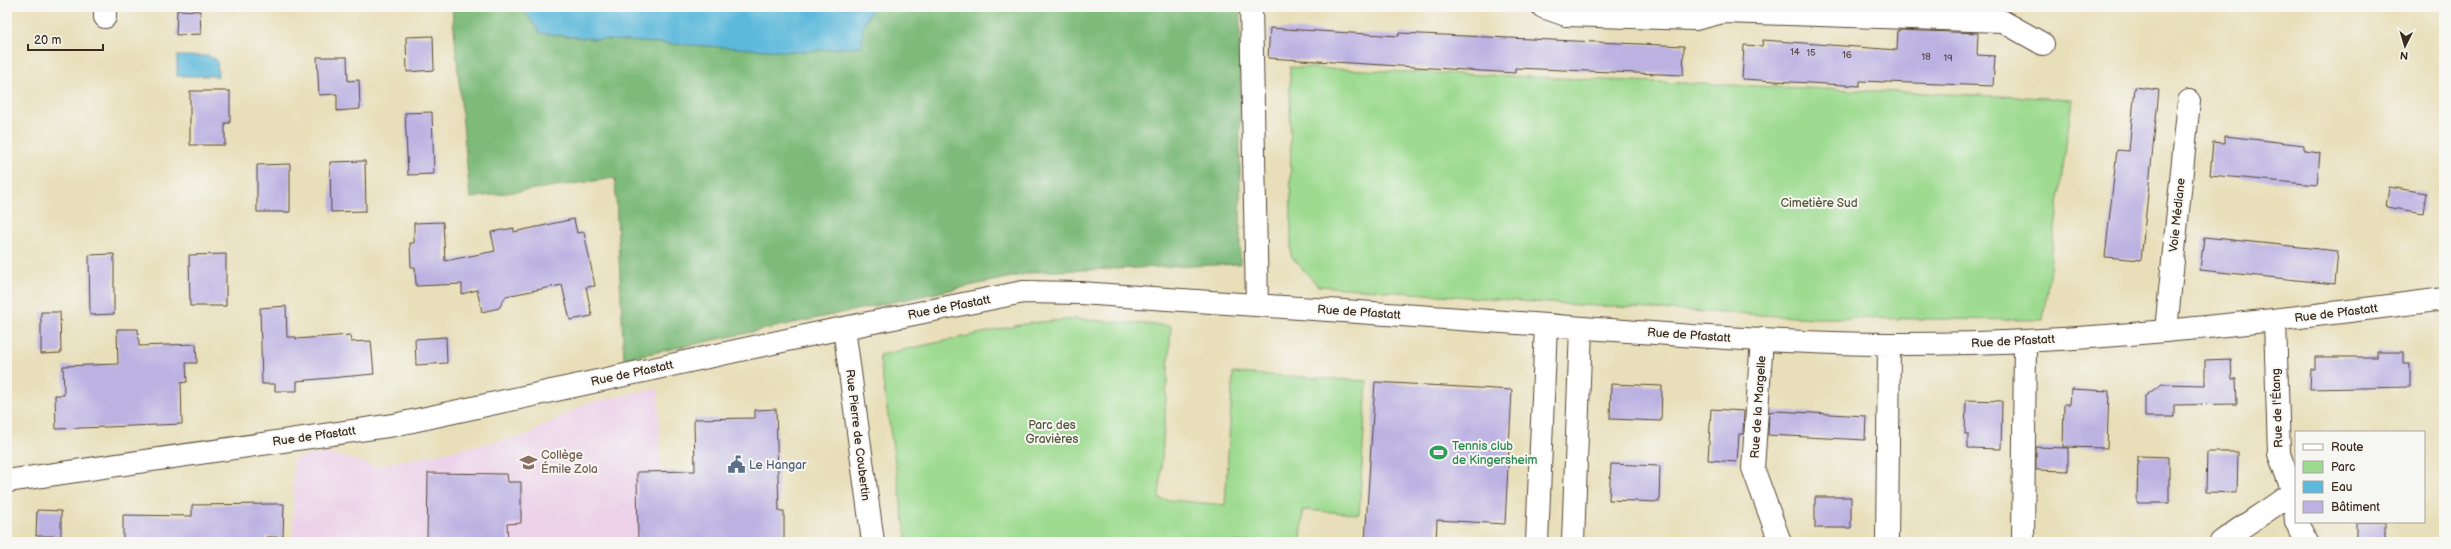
<svg xmlns="http://www.w3.org/2000/svg" width="2451" height="549" font-family="'Balsamiq Sans',sans-serif">
<rect width="100%" height="100%" fill="#f6f6f2"/>
<filter id="ink" filterUnits="userSpaceOnUse"><feTurbulence type="fractalNoise" baseFrequency=".025" numOctaves="2"/><feDisplacementMap in="SourceGraphic" scale="8" xChannelSelector="R" yChannelSelector="G"/><feConvolveMatrix kernelMatrix="1 2 1 2 8 2 1 2 1" color-interpolation-filters="sRGB"/></filter>
<filter id="wash" filterUnits="userSpaceOnUse"><feTurbulence type="fractalNoise" baseFrequency=".012" numOctaves="4" result="noise"/><feDisplacementMap in="SourceGraphic" scale="16" xChannelSelector="R" yChannelSelector="G"/><feGaussianBlur stdDeviation="0.9" result="paint"/><feColorMatrix in="noise" values="0 0 0 0 0 0 0 0 0 0 0 0 0 0 0 0 0 1.4 0 .05"/><feComposite in="paint" operator="in"/></filter>
<g filter="url(#wash)">
<rect width="100%" height="100%" fill="#e8dfba"/>
<path fill="#ecd1e9" d="M 658,388 L 663,542 L 293,542 L 293,458 L 327,453 L 375,466 L 525,436 L 584,404 Z"/>
<path fill="#9edb90" stroke="#6c8257" d="M 1290,67 L 2072,99 L 2043,320 L 1814,318 L 1562,304 L 1318,286 L 1291,256 Z
M 1075,319 L 1171,326 L 1159,499 L 1225,505 L 1233,373 L 1367,381 L 1359,514 L 1303,510 L 1301,542 L 907,542 L 879,355 L 1029,323 Z"/>
<path fill="#7ebb7a" stroke="#5c724c" d="M 452,7 L 522,7 L 541,33 L 595,39 L 672,42 L 863,25 L 873,7 L 1240,7 L 1240,264 L 1035,272 L 624,359 L 615,178 L 470,198 Z"/>
<path fill="#5db9db" stroke="#4c727c" d="M 522,7 L 873,7 L 863,25 L 862,46 L 799,52 L 595,39 L 540,33 Z
M 177,56 L 209,56 L 217,60 L 218,76 L 177,76 Z"/>
<g id="blocks">
<path fill="#bcb2e2" d="M 177,10 L 200,11 L 201,34 L 176,35 Z
M 1270,28 L 1399,36 L 1399,33 L 1684,46 L 1683,75 L 1515,68 L 1515,73 L 1268,58 Z
M 1898,30 L 1978,33 L 1977,55 L 1995,56 L 1993,86 L 1860,81 L 1860,86 L 1742,79 L 1744,45 L 1762,46 L 1763,40 L 1897,50 Z
M 433,36 L 434,70 L 407,72 L 406,37 Z
M 317,57 L 347,57 L 348,81 L 359,80 L 360,109 L 337,111 L 337,94 L 319,95 Z
M 2135,87 L 2159,90 L 2141,260 L 2105,257 L 2117,150 L 2129,151 Z
M 190,91 L 230,91 L 230,123 L 225,123 L 225,145 L 190,145 Z
M 432,112 L 434,174 L 408,175 L 405,113 Z
M 2225,136 L 2304,145 L 2304,151 L 2320,153 L 2317,185 L 2210,175 L 2213,142 L 2225,143 Z
M 365,161 L 366,211 L 331,212 L 330,162 Z
M 290,164 L 290,212 L 257,212 L 257,165 Z
M 2389,187 L 2426,193 L 2423,213 L 2386,207 Z
M 574,219 L 577,233 L 584,232 L 595,286 L 586,287 L 592,316 L 570,320 L 562,285 L 506,296 L 499,308 L 482,312 L 477,290 L 462,294 L 462,284 L 416,286 L 415,267 L 411,267 L 410,243 L 414,243 L 414,223 L 443,222 L 445,261 L 495,251 L 491,232 L 514,228 L 514,232 Z
M 2204,237 L 2338,251 L 2335,284 L 2200,270 Z
M 114,254 L 114,314 L 90,315 L 89,255 Z
M 226,254 L 226,306 L 190,306 L 189,255 Z
M 286,306 L 287,337 L 296,337 L 296,339 L 350,335 L 351,342 L 371,341 L 374,374 L 297,381 L 297,391 L 275,391 L 275,384 L 262,384 L 260,308 Z
M 41,312 L 60,312 L 61,353 L 41,354 Z
M 117,329 L 138,329 L 139,346 L 196,344 L 197,363 L 186,363 L 187,382 L 181,383 L 182,424 L 56,429 L 55,395 L 64,395 L 63,366 L 118,364 Z
M 446,337 L 447,363 L 416,365 L 415,339 Z
M 2377,352 L 2403,352 L 2403,364 L 2410,364 L 2410,387 L 2310,389 L 2311,369 L 2315,369 L 2315,357 L 2377,357 Z
M 2231,359 L 2232,379 L 2236,379 L 2237,404 L 2174,405 L 2174,417 L 2145,417 L 2145,396 L 2162,384 L 2205,385 L 2205,360 Z
M 1375,382 L 1512,390 L 1505,524 L 1437,520 L 1436,542 L 1365,542 Z
M 1611,384 L 1662,386 L 1661,421 L 1610,419 Z
M 2071,389 L 2109,391 L 2107,448 L 2063,447 L 2064,404 L 2070,404 Z
M 1966,400 L 2002,401 L 2001,449 L 1968,448 L 1968,434 L 1965,434 Z
M 776,409 L 779,511 L 784,511 L 784,542 L 638,542 L 637,472 L 695,471 L 694,419 L 755,418 L 755,410 Z
M 1711,409 L 1744,411 L 1743,434 L 1739,434 L 1737,462 L 1708,460 Z
M 1776,411 L 1866,416 L 1865,440 L 1768,435 L 1769,412 Z
M 2036,447 L 2068,448 L 2068,471 L 2036,470 Z
M 2207,452 L 2238,452 L 2237,493 L 2206,492 Z
M 2138,456 L 2169,457 L 2169,503 L 2137,503 Z
M 1611,464 L 1660,466 L 1659,502 L 1609,500 Z
M 428,473 L 507,474 L 508,482 L 521,482 L 521,523 L 507,524 L 508,542 L 427,542 Z
M 1815,497 L 1851,497 L 1851,528 L 1815,528 Z
M 270,504 L 284,504 L 283,537 L 266,537 L 266,542 L 123,542 L 123,515 L 192,516 L 192,505 Z
M 37,510 L 61,511 L 61,536 L 36,536 Z
M 2356,522 L 2385,522 L 2385,542 L 2356,542 Z"/>
</g>
</g>
<g filter="url(#ink)">
<use href="#blocks" fill-opacity="0" stroke="#554535" stroke-width="1"/>
<g fill="none" stroke-linecap="round" stroke-linejoin="round">
<defs>
<path id="minor" d="M 1251,7 L 1257,304
M 1543,7 L 1566,15 L 1695,19 L 1723,12 L 2002,21 L 2043,44
M 105,17 L 105,7
M 844,328 L 873,542
M 2166,330 L 2189,101
M 1762,339 L 1753,468 L 1780,542
M 7,481 L 394,425 L 819,333 L 1023,292 L 1080,293 C 1231,303 1382,314 1533,324 C 1651,333 1771,343 1890,344 C 2075,345 2260,323 2444,299
M 2296,492 L 2293,492 L 2296,521
M 2296,522 L 2307,542
M 1537,542 L 1546,325
M 1573,542 L 1581,328
M 1887,542 L 1889,344
M 2023,542 L 2025,342
M 2221,542 C 2245,524 2270,510 2293,492 L 2279,454 L 2275,321"/>
</defs>
<use href="#minor" stroke="#554535" stroke-width="24"/>
<use href="#minor" stroke="#fff" stroke-width="22"/>
</g>
</g>
<defs>
<symbol id="stadium-bare" viewBox="-9 -9 18 18"><path d="M0-5a6.5 5 0 1 0 0 10a6.5 5 0 1 0 0-10ZM-3.5-1.8h7v3.6h-7Z" fill="#2e9e5b" stroke="#f6f6f2" stroke-width="2.5" paint-order="stroke"/></symbol>
<symbol id="school-bare" viewBox="-9 -9 18 18"><path d="M0-5L7-2L0 1L-7-2ZM-4 1L0 2.5L4 1V4Q0 6-4 4Z" fill="#8d6e63" stroke="#f6f6f2" stroke-width="2.5" paint-order="stroke"/></symbol>
<symbol id="civic-bare" viewBox="-9 -9 18 18"><path d="M-.6-6.5H3V-4.5H.6V-3L4-1V1h2V6H-6V1h2V-1L-.6-3ZM-1.2 2.5V6h2.4V2.5Z" fill="#5c6f8a" stroke="#f6f6f2" stroke-width="2.5" paint-order="stroke"/></symbol>
</defs>
<g fill-rule="evenodd">
<use href="#stadium-bare" x="1426" y="440" width="25" height="25"/>
<use href="#school-bare" x="516" y="450" width="25" height="25"/>
<use href="#civic-bare" x="724" y="452" width="25" height="25"/>
</g>
<g text-anchor="middle" stroke-width="4" stroke-linejoin="round" paint-order="stroke">
<g font-size="10" fill="#5b4c4f">
<text x="1795" y="55">14</text>
<text x="1811" y="56">15</text>
<text x="1847" y="58">16</text>
<text x="1926" y="60">18</text>
<text x="1948" y="61">19</text>
</g>
<g font-size="12" fill="#54563a" stroke="#f6f6f2">
<text x="1819" y="207">Cimetière Sud</text>
<text x="1052" y="429">Parc des<tspan x="1052" dy="14">Gravières</tspan></text>
</g>
<g font-size="12" fill="#3b2a1e" stroke="#f6f6f2">
<text transform="translate(2177 215) rotate(-84)" y="4">Voie Médiane</text>
<text transform="translate(949 307) rotate(-11)" y="4">Rue de Pfastatt</text>
<text transform="translate(1359 312) rotate(4)" y="4">Rue de Pfastatt</text>
<text transform="translate(2336 313) rotate(-7)" y="4">Rue de Pfastatt</text>
<text transform="translate(1689 335) rotate(4)" y="4">Rue de Pfastatt</text>
<text transform="translate(2013 341) rotate(-3)" y="4">Rue de Pfastatt</text>
<text transform="translate(632 373) rotate(-12)" y="4">Rue de Pfastatt</text>
<text transform="translate(1758 407) rotate(-86)" y="4">Rue de la Margelle</text>
<text transform="translate(2277 408) rotate(-92)" y="4">Rue de l'Étang</text>
<text transform="translate(858 435) rotate(83)" y="4">Rue Pierre de Coubertin</text>
<text transform="translate(314 436) rotate(-8)" y="4">Rue de Pfastatt</text>
</g>
<g font-size="12" fill="#27864d" stroke="#f6f6f2" text-anchor="start">
<text x="1452" y="450">Tennis club<tspan x="1452" dy="14">de Kingersheim</tspan></text>
</g>
<g font-size="12" fill="#785e54" stroke="#f6f6f2" text-anchor="start">
<text x="541" y="459">Collège<tspan x="541" dy="14">Émile Zola</tspan></text>
</g>
<g font-size="12" fill="#4e5e75" stroke="#f6f6f2" text-anchor="start">
<text x="749" y="469">Le Hangar</text>
</g>
</g>
<rect width="2451" height="549" fill="none" stroke="#f6f6f2" stroke-width="24"/>
<rect x="2295" y="431" width="130" height="92" fill="#f6f6f2" stroke="#aba49d"/>
<rect x="2303" y="444" width="20" height="6" fill="#ffffff" stroke="#aba49d"/>
<text x="2331" y="451" font-size="12" fill="#3b2a1e">Route</text>
<rect x="2303" y="461" width="20" height="12" fill="#9edb90" stroke="#aba49d"/>
<text x="2331" y="471" font-size="12" fill="#3b2a1e">Parc</text>
<rect x="2303" y="481" width="20" height="12" fill="#5db9db" stroke="#aba49d"/>
<text x="2331" y="491" font-size="12" fill="#3b2a1e">Eau</text>
<rect x="2303" y="501" width="20" height="12" fill="#bcb2e2" stroke="#aba49d"/>
<text x="2331" y="511" font-size="12" fill="#3b2a1e">Bâtiment</text>
<g transform="translate(2405 46) rotate(185)" stroke="#f6f6f2" stroke-width="3" paint-order="stroke">
<path d="M0-3L7 15L0 10L-7 15Z" fill="#3b2a1e"/>
<text y="-6" font-size="11" font-weight="bold" text-anchor="middle" fill="#3b2a1e">N</text>
</g>
<path d="M28 44v6h75v-6" fill="none" stroke="#3b2a1e" stroke-width="2"/>
<text x="34" y="44" font-size="12" fill="#3b2a1e" stroke="#f6f6f2" stroke-width="3" paint-order="stroke">20 m</text>
</svg>
